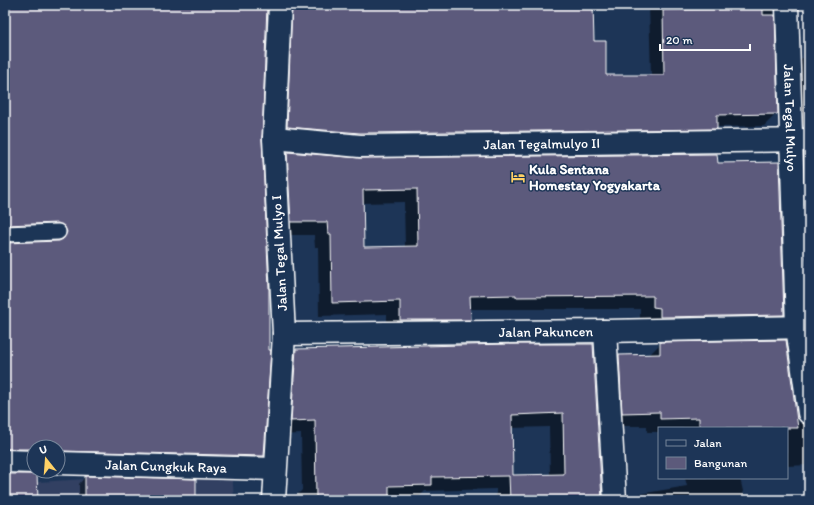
<svg xmlns="http://www.w3.org/2000/svg" width="814" height="505" font-family="Itim,sans-serif">
<rect width="100%" height="100%" fill="#1d3557"/>
<filter id="ink" filterUnits="userSpaceOnUse"><feTurbulence type="fractalNoise" baseFrequency=".025" numOctaves="2"/><feDisplacementMap in="SourceGraphic" scale="8" xChannelSelector="R" yChannelSelector="G"/><feConvolveMatrix kernelMatrix="1 2 1 2 8 2 1 2 1" color-interpolation-filters="sRGB"/></filter>
<g filter="url(#ink)">
<path fill="#304062" d="M 232,470 L 234,500 L 5,500 L 5,484 Z"/>
<path fill="#0007" fill-rule="evenodd" d="M 5,5 L 267,5 L 261,137 L 263,456 L 250,469 L 58,464 L 58,447 L 34,447 L 34,467 L 5,462 L 5,244 L 55,241 L 45,236 L 5,237 Z
M 278,5 L 592,5 L 593,42 L 605,76 L 651,76 L 649,5 L 774,5 L 777,113 L 764,126 L 716,127 L 703,141 L 274,139 Z
M 802,58 L 809,58 L 809,133 L 804,133 L 804,125 L 790,125 L 789,71 Z
M 288,153 L 360,160 L 717,164 L 783,315 L 770,328 L 640,321 L 640,309 L 469,309 L 470,319 L 456,333 L 387,333 L 387,314 L 319,316 L 318,247 L 315,247 L 314,235 L 278,235 L 274,166 ZM 404,202 L 405,247 L 363,248 L 362,203 Z
M 807,230 L 809,230 L 809,324 L 791,245 Z
M 661,343 L 796,415 L 799,422 L 808,426 L 801,378 L 809,370 L 809,465 L 787,466 L 787,428 L 659,428 L 659,432 L 647,432 L 647,426 L 609,426 L 605,370 L 619,356 L 649,355 Z
M 592,345 L 601,500 L 496,500 L 496,489 L 425,491 L 417,499 L 296,500 L 296,496 L 302,490 L 301,434 L 278,435 L 282,364 L 296,350 L 401,346 ZM 549,427 L 550,475 L 512,476 L 511,428 Z
M 85,477 L 195,500 L 79,500 L 79,484 Z
M 685,478 L 740,478 L 745,500 L 624,500 L 628,496 L 687,486 Z
M 809,495 L 809,500 L 781,500 Z"/>
<path fill="#5c5a7b" stroke="#fff" fill-rule="evenodd" d="M 5,5 L 267,5 L 262,139 L 269,288 L 269,350 L 271,350 L 264,456 L 58,451 L 58,447 L 34,447 L 34,449 L 5,449 L 5,243 L 59,241 L 63,239 L 67,232 L 65,227 L 58,223 L 5,225 Z
M 292,5 L 593,5 L 594,41 L 606,41 L 606,75 L 664,75 L 663,10 L 726,9 L 726,5 L 763,5 L 763,15 L 775,15 L 778,114 L 717,115 L 717,129 L 360,133 L 287,127 Z
M 287,152 L 360,158 L 717,154 L 718,163 L 779,162 L 784,315 L 660,317 L 660,308 L 653,307 L 653,296 L 516,297 L 516,295 L 470,296 L 471,320 L 400,320 L 400,301 L 332,303 L 331,234 L 328,234 L 327,222 L 291,222 ZM 417,189 L 418,246 L 364,247 L 363,190 Z
M 786,340 L 798,428 L 699,428 L 699,418 L 660,419 L 660,412 L 622,413 L 619,355 L 660,354 L 660,342 Z
M 507,344 L 593,344 L 602,500 L 510,500 L 509,476 L 432,477 L 432,485 L 389,486 L 389,500 L 316,500 L 315,420 L 291,421 L 296,349 ZM 563,413 L 564,474 L 513,475 L 512,415 Z
M 5,474 L 37,474 L 38,500 L 5,500 Z
M 85,476 L 196,479 L 196,500 L 85,500 Z"/>
<g fill="none" stroke-linecap="round" stroke-linejoin="round">
<defs>
<path id="lane" d="M 5,234 L 58,232"/>
<g id="street">
<path id="s1" d="M 787,5 L 797,327 L 809,413"/>
<path id="s2" d="M 274,138 L 360,146 L 809,140"/>
<path d="M 605,331 L 615,500"/>
<path id="s3" d="M 284,334 L 605,331 L 809,327"/>
<path d="M 5,461 L 34,462"/>
<path id="s4" d="M 58,463 L 274,469"/>
<path d="M 274,500 L 284,334 L 274,138 L 280,5"/>
</g>
</defs>
<use href="#lane" stroke="#fff" stroke-width="18"/>
<use href="#street" stroke="#fff" stroke-width="25"/>
<use href="#lane" stroke="#1d3557" stroke-width="15"/>
<use href="#street" stroke="#1d3557" stroke-width="22"/>
</g>
</g>
<defs>
<symbol id="hotel-bare" viewBox="-9 -9 18 18"><path d="M-6-4.5h1.5V1H6V5H4.5V3h-9V5H-6ZM-4 0a1.8 1.8 0 1 1 3.6 0ZM.5 0V-2.5h3Q6-2.5 6 0Z" fill="#ffd166" stroke="#1d3557" stroke-width="2.5" paint-order="stroke"/></symbol>
</defs>
<g fill-rule="evenodd">
<use href="#hotel-bare" x="508" y="167" width="20" height="20"/>
</g>
<g text-anchor="middle" stroke-width="3" stroke-linejoin="round" paint-order="stroke">
<g font-size="14" fill="#fff" stroke="#1d3557">
<text dy="5" stroke="none"><textPath href="#s1" startOffset="113">Jalan Tegal Mulyo</textPath></text>
<text dy="5" stroke="none"><textPath href="#s2" startOffset="268">Jalan Tegalmulyo II</textPath></text>
<text transform="translate(279 253) rotate(-93)" y="5">Jalan Tegal Mulyo I</text>
<text dy="5" stroke="none"><textPath href="#s3" startOffset="262">Jalan Pakuncen</textPath></text>
<text dy="5" stroke="none"><textPath href="#s4" startOffset="108">Jalan Cungkuk Raya</textPath></text>
</g>
<g font-size="14" font-weight="bold" fill="#fff" stroke="#1d3557" text-anchor="start">
<text x="529" y="174">Kula Sentana<tspan x="529" dy="16">Homestay Yogyakarta</tspan></text>
</g>
</g>
<rect width="814" height="505" fill="none" stroke="#1d3557" stroke-width="20"/>
<rect x="10" y="10" width="794" height="485" fill="none" stroke="#fff" stroke-width="1.5" filter="url(#ink)"/>
<rect x="658" y="427" width="130" height="52" fill="#1d3557" stroke="#77869a"/>
<rect x="666" y="440" width="20" height="6" fill="#1d3557" stroke="#77869a"/>
<text x="694" y="447" font-size="12" fill="#ffffff">Jalan</text>
<rect x="666" y="457" width="20" height="12" fill="#5c5a7b" stroke="#77869a"/>
<text x="694" y="467" font-size="12" fill="#ffffff">Bangunan</text>
<g transform="translate(46 459) rotate(343)"><circle r="19" fill="#1d3557" stroke="#77869a"/>
<path d="M0-3L7 15L0 10L-7 15Z" fill="#ffd166"/>
<text y="-6" font-size="11" font-weight="bold" text-anchor="middle" fill="#ffffff">U</text>
</g>
<path d="M660 44v6h90v-6" fill="none" stroke="#ffffff" stroke-width="2"/>
<text x="666" y="44" font-size="12" fill="#ffffff" stroke="#1d3557" stroke-width="3" paint-order="stroke">20 m</text>
</svg>
